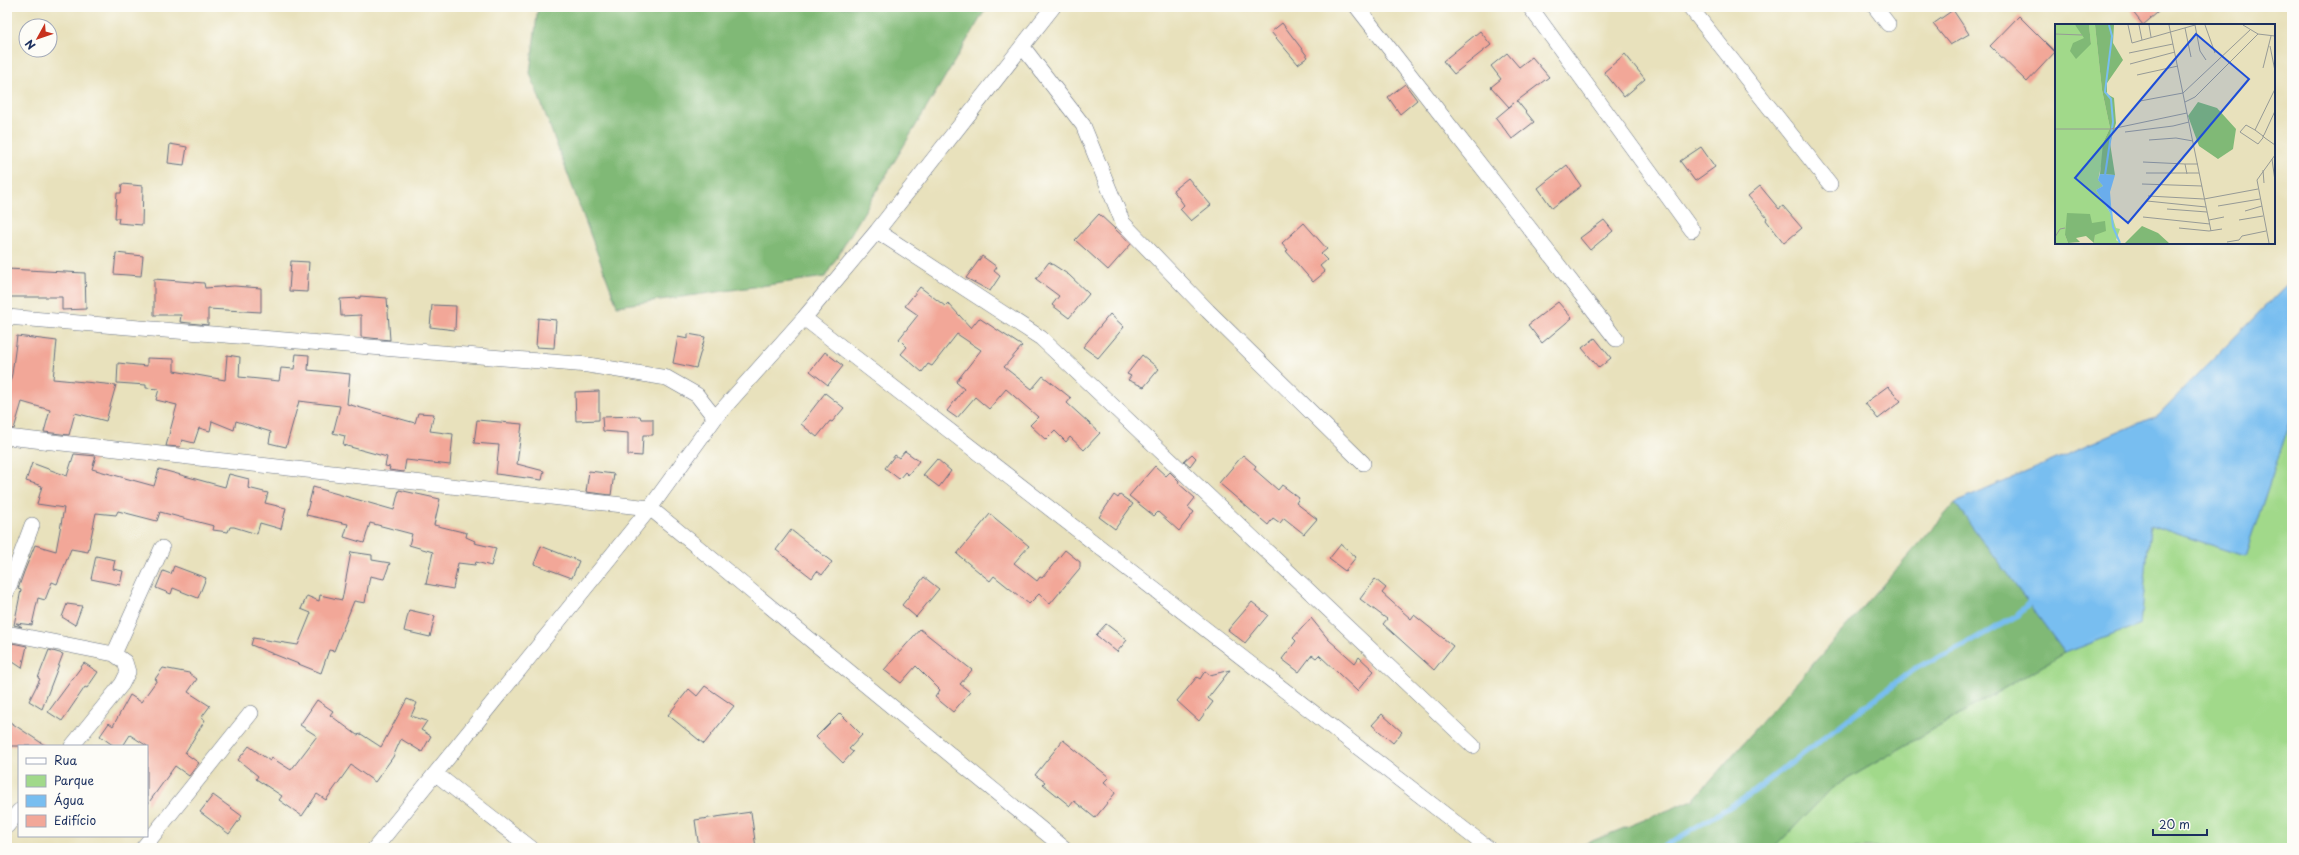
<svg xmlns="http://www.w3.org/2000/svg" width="2299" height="855" font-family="'Playpen Sans',sans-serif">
<rect width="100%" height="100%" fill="#fdfcf7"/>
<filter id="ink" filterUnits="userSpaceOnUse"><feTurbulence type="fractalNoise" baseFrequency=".025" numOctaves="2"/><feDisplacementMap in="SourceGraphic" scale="8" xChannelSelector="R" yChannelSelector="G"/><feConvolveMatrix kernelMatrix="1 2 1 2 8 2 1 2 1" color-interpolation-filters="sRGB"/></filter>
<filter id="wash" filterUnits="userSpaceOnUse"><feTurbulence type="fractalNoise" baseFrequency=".012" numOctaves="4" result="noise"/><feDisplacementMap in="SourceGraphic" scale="16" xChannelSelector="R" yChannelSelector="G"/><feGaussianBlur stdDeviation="0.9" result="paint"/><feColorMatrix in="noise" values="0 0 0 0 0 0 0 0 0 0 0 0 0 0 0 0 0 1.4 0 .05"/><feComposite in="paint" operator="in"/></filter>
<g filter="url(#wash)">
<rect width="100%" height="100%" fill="#e8e1bc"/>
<path fill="#a1d98a" stroke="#5e8474" d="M 2292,416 L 2292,848 L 1774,848 L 1832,788 L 2065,653 L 2141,624 L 2150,525 L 2245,556 Z"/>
<path fill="#80b976" stroke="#4e746a" d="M 538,7 L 987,7 L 825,277 L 617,306 L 530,73 Z
M 1955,503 L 2065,653 L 1832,788 L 1774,848 L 1575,848 L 1693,800 Z"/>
<path fill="#78bef0" stroke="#4a76a7" d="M 2292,279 L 2292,416 L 2245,556 L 2150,525 L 2141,624 L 2065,653 L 1955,503 L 2158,415 Z"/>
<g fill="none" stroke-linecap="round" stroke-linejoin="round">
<path stroke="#78bef0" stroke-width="5.5" d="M 1662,848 L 1749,795 L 1914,669 L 1965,645 L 2016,616 L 2033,599"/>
</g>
<g id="blocks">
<path fill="#f2a798" d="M 2129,7 L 2164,7 L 2143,25 Z
M 1953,10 L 1969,34 L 1950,45 L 1933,24 Z
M 2019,16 L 2055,52 L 2027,82 L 1990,46 Z
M 1282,23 L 1308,57 L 1298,64 L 1271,32 Z
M 1480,31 L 1491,45 L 1454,74 L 1443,61 Z
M 1507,53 L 1519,67 L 1532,57 L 1549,77 L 1517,101 L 1534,122 L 1512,139 L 1496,118 L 1514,103 L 1509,107 L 1491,87 L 1501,79 L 1491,66 Z
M 1625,54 L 1645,79 L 1624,97 L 1604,72 Z
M 1405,84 L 1417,100 L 1400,114 L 1388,97 Z
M 170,144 L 187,147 L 184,165 L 168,163 Z
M 1701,147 L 1715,167 L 1695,181 L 1680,161 Z
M 1567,165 L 1581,186 L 1552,208 L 1538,188 Z
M 1188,178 L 1211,205 L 1191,221 L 1180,209 L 1184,205 L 1173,190 Z
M 122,184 L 143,186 L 142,225 L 118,223 L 119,218 L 115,218 L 117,193 L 121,193 Z
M 1760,186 L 1779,209 L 1783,206 L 1802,228 L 1784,243 L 1766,220 L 1767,218 L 1748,196 Z
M 1099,214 L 1131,244 L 1108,270 L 1075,240 Z
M 1604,220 L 1613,231 L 1590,250 L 1580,238 Z
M 1304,223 L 1327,249 L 1321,254 L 1327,260 L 1320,266 L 1325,272 L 1313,282 L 1286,251 L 1288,250 L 1282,243 Z
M 116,253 L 143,256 L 141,276 L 114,274 Z
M 982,256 L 997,267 L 994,271 L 1000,276 L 990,291 L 966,278 Z
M 291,261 L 309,262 L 307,292 L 289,291 Z
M 1049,262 L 1069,275 L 1089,294 L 1069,318 L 1052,305 L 1059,296 L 1036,279 Z
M 7,269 L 85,273 L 86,309 L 62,310 L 62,297 L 7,297 Z
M 154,279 L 204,283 L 205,288 L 234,286 L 261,288 L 261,312 L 208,309 L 208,325 L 180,322 L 181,315 L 154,315 Z
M 920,287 L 945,306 L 948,303 L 971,328 L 979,318 L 1022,346 L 1004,367 L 1032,389 L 1043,376 L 1071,398 L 1067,403 L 1100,433 L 1084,450 L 1070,437 L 1066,442 L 1055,431 L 1046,440 L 1030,425 L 1038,417 L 1006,389 L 989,409 L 975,397 L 957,418 L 947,411 L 964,389 L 956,382 L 981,350 L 957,334 L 932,366 L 928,364 L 922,372 L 901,354 L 907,347 L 899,339 L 918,315 L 905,306 Z
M 360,296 L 387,298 L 390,340 L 361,337 L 361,315 L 341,316 L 340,299 L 360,298 Z
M 1558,302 L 1572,318 L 1542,343 L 1528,325 Z
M 432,305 L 456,306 L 455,330 L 430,327 Z
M 1110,314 L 1124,327 L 1098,358 L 1083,347 Z
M 538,318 L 556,320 L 554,348 L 536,347 Z
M 688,334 L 705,337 L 696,368 L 673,363 L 678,337 L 688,339 Z
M 17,336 L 57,341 L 53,379 L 116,385 L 106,421 L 75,413 L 69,435 L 44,432 L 50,410 L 22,402 L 14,429 L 7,428 L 7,392 L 12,374 Z
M 1595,338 L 1611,358 L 1599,368 L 1582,348 Z
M 825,352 L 843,366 L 828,385 L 810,371 Z
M 296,354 L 309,355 L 308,370 L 350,374 L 347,404 L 415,423 L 418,413 L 434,414 L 430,431 L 453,434 L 450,465 L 406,460 L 404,472 L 389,470 L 390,467 L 385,466 L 387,457 L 343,445 L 345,436 L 333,433 L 340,406 L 299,401 L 286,447 L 269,443 L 271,432 L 236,421 L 234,430 L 212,421 L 210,431 L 199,428 L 194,443 L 182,440 L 180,447 L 166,446 L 177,405 L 156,400 L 159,389 L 146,388 L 146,385 L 117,383 L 118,363 L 147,366 L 147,358 L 174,359 L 174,371 L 225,380 L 227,355 L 240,357 L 239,377 L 279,381 L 281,368 L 294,369 Z
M 1142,355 L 1159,369 L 1144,387 L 1128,380 L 1131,376 L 1127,374 Z
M 1888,386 L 1901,401 L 1878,419 L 1865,403 Z
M 599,391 L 599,420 L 576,421 L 575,392 Z
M 825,393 L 844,408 L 832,422 L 830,421 L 817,437 L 801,424 Z
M 640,416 L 641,419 L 653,419 L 653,435 L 643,435 L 642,456 L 628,455 L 628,433 L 603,431 L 602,417 Z
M 477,420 L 522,424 L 517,464 L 544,471 L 542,480 L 496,474 L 499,445 L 474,443 Z
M 905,451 L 919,461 L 908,475 L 905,472 L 899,479 L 885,468 L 895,455 L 899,458 Z
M 74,454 L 96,456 L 92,469 L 154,486 L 159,469 L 225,487 L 229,474 L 249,479 L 248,488 L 268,493 L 265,503 L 286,508 L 281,529 L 260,523 L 257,534 L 234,527 L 230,527 L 228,532 L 213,530 L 214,526 L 160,512 L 157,521 L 118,511 L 116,515 L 96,513 L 88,552 L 71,549 L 57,584 L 52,582 L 45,600 L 38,598 L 32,625 L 16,623 L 22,627 L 14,625 L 21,590 L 18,589 L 24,572 L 35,545 L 56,551 L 64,508 L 37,504 L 42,486 L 26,481 L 32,463 L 67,476 Z
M 1192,454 L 1196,458 L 1190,466 L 1184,461 Z
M 1243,455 L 1256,466 L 1254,469 L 1278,490 L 1282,485 L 1299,498 L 1296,503 L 1317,519 L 1304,534 L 1284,518 L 1280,523 L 1273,518 L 1268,525 L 1219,483 Z
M 937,459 L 951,471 L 939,487 L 923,475 Z
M 1155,466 L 1166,476 L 1170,472 L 1179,481 L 1178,483 L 1195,498 L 1188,507 L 1194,512 L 1179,531 L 1158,512 L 1154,516 L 1129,496 Z
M 589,471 L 614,474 L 611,495 L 586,492 Z
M 313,487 L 394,510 L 399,490 L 440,499 L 434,525 L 467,533 L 466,537 L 475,541 L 474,543 L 496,548 L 491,566 L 476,562 L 475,565 L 458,563 L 453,589 L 426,584 L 433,552 L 409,545 L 412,534 L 370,523 L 364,543 L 344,537 L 348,524 L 306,515 Z
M 1114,495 L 1118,498 L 1120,495 L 1133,504 L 1115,529 L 1099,517 Z
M 990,514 L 1029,546 L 1014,563 L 1037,581 L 1040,577 L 1042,578 L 1065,550 L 1080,562 L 1080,568 L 1050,604 L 1039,594 L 1029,604 L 994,576 L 990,581 L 957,554 Z
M 791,530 L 832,562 L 822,575 L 817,571 L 812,578 L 776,550 Z
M 1341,544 L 1356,557 L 1345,571 L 1329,559 Z
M 541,546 L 579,561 L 572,578 L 534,564 Z
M 351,552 L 372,555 L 372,560 L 390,563 L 384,579 L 370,576 L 365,603 L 354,601 L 334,651 L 329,650 L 321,673 L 251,645 L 253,638 L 298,645 L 311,613 L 301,609 L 307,596 L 319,601 L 320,595 L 342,600 Z
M 96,556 L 115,560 L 113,569 L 123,571 L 120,585 L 91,579 Z
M 174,566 L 206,578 L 198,598 L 173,588 L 171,594 L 156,588 L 163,571 L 171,574 Z
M 924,577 L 939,589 L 916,617 L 902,605 Z
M 1375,579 L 1386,588 L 1382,593 L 1411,619 L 1414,615 L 1453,646 L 1434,670 L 1383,624 L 1387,619 L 1360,599 Z
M 1252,602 L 1268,615 L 1245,643 L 1228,630 Z
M 67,604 L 82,606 L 75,625 L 62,617 Z
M 409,610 L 435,616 L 430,637 L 404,631 Z
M 1311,618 L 1329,640 L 1355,663 L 1359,657 L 1374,671 L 1357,691 L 1319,655 L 1316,658 L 1312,655 L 1299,672 L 1282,659 L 1296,641 L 1293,638 Z
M 1106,624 L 1127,640 L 1117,652 L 1096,635 Z
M 920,629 L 972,670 L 960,684 L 970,692 L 953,712 L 935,697 L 940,690 L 916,666 L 901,683 L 884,670 Z
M 7,642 L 27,646 L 22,668 L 7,658 Z
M 49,650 L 63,654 L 42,709 L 29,701 L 40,679 L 38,678 Z
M 84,663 L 98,672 L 87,688 L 85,687 L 62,721 L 48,712 Z
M 163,668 L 189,673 L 197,679 L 188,692 L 210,706 L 201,718 L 205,720 L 185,753 L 199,763 L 189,776 L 175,766 L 147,805 L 147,746 L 130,735 L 123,746 L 114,746 L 100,736 L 109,723 L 113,726 L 130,695 L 141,702 L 157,680 L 155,679 Z
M 1230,670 L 1208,698 L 1213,702 L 1199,721 L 1177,701 L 1197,677 L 1200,679 L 1205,671 L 1210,675 Z
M 705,686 L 734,706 L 704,744 L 668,715 L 689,689 L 697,696 Z
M 407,699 L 417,703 L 411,716 L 427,721 L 421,730 L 431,736 L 422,752 L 401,739 L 393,757 L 375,782 L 351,765 L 326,800 L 317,794 L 302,816 L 279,800 L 282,796 L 256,779 L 258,776 L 238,760 L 249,746 L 270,761 L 272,758 L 291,770 L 317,736 L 300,725 L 317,700 L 333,711 L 330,715 L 357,735 L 361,734 L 381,747 Z
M 840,713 L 862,735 L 849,749 L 853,752 L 843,763 L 816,737 Z
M 1382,714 L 1402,732 L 1393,743 L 1372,725 Z
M 7,720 L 46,746 L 7,746 Z
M 1063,740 L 1109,777 L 1104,782 L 1116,792 L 1095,818 L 1074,801 L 1070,806 L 1043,784 L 1045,782 L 1035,775 Z
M 213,795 L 242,816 L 229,834 L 200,812 Z
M 751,812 L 756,848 L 699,848 L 695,820 Z"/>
</g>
</g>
<g filter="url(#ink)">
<use href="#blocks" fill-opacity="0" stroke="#636d7f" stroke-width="1"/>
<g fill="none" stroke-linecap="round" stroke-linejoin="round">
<defs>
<path id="minor" d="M 1357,7 L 1616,339
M 1530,7 L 1692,230
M 1690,7 L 1830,184
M 1875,7 L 1888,24
M 1022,46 L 1083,125 L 1123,223 L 1208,311 L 1363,463
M 877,231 L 1041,338 L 1473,746
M 7,317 L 588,365 L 667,378 L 697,395 L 715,418
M 804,318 L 1488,848
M 7,437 L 650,508 L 1064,848
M 7,592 L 32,525
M 7,633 L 114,654 L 125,662 L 128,672 L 122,684 L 72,746
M 114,654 L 162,548
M 436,774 L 531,848
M 7,826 L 19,811
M 143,848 L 251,713
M 375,848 L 650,508 L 715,418 L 804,318 L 877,231 L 1053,7"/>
</defs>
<use href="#minor" stroke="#636d7f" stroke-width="16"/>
<use href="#minor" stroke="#fff" stroke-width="15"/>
</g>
</g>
<g transform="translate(2055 24)">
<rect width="220" height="220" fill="#e8e1bc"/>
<path d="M 0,1 L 20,1 L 36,20 L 34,1 L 40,1 L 47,66 L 55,104 L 48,119 L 49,128 L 43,156 L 48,162 L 41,166 L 57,192 L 61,204 L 65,205 L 61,216 L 65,219 L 39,219 L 40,211 L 10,211 L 13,219 L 0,219 Z" fill="#a1d98a"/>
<path d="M 20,1 L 34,1 L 36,20 L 21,35 L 15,27 L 18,19 L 29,14 ZM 40,1 L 59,1 L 58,19 L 68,36 L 52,59 L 52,70 L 59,74 L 61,99 L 55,119 L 60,151 L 45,150 L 48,119 L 55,104 L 47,66 ZM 143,78 L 162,84 L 181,105 L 178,125 L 163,135 L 144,122 L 133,92 ZM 12,189 L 35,190 L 37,199 L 50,197 L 51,207 L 40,211 L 39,219 L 31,212 L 21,214 L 25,218 L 13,219 L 10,211 ZM 87,202 L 103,209 L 114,219 L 70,219 Z" fill="#80b976"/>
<path d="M 45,150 L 60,151 L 55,168 L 57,192 L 41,166 L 48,162 L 43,156 Z" fill="#78bef0"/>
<path fill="none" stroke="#78bef0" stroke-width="2" d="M 50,151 L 58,98 L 56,75 L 50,68 L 57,12 L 54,1M 56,186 L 58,203 L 65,219"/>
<path fill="none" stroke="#969a96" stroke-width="1" d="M 73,1 L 77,19 L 140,1M 84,1 L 87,16M 94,1 L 96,13M 114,1 L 156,207M 140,1 L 145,27 L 151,36M 150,1 L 160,29M 188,1 L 203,10 L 220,12M 130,4 L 136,33M 0,10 L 27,11M 215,22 L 220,47M 74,29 L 118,20M 75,40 L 120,28M 208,44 L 216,12M 82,51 L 123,42M 85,77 L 128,69 L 195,6M 130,78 L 140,73 L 203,10M 220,87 L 209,111 L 208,112 L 208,114 L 207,115 L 203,120 L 185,108 L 191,101 L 200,106 L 208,112 L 210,114 L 220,121M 0,105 L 56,105 L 132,89M 200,106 L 220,65M 70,108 L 118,102 L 134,98M 94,116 L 121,114 L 138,117M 217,135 L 220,157M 88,138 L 130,140 L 132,150M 130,140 L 143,140M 208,146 L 209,159M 91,149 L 144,149M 87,160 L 147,162M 93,172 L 149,175 L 203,165M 92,177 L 151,183M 163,182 L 205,175M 112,185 L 152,188M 190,187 L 207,182M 88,193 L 155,200M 154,196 L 169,193M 184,196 L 208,192M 124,204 L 154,207 L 167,205M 0,213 L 5,205 L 10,204M 172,218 L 184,216 L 187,212 L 211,207M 214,219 L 202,156 L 220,131"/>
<path fill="#1d4ed8" fill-opacity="0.15" stroke="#1d4ed8" stroke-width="2" d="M 141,10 L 194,55 L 73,199 L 20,154 Z"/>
<rect width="220" height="220" fill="none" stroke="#1b2f5e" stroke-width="2"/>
</g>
<rect width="2299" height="855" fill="none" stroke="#fdfcf7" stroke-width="24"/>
<rect x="18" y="745" width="130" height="92" fill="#fdfcf7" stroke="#a3aaba"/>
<rect x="26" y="758" width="20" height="6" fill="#ffffff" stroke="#a3aaba"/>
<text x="54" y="765" font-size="12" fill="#1b2f5e">Rua</text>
<rect x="26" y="775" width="20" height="12" fill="#a1d98a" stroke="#a3aaba"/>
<text x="54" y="785" font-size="12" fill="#1b2f5e">Parque</text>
<rect x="26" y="795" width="20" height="12" fill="#78bef0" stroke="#a3aaba"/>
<text x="54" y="805" font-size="12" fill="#1b2f5e">Água</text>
<rect x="26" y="815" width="20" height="12" fill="#f2a798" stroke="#a3aaba"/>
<text x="54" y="825" font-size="12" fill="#1b2f5e">Edifício</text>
<g transform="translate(38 38) rotate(230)"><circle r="19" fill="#fdfcf7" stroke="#a3aaba"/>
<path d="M0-3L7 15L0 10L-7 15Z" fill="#c8321e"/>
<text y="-6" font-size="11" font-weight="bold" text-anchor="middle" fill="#1b2f5e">N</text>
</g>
<path d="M2153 829v6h54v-6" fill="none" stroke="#1b2f5e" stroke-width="2"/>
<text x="2159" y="829" font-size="12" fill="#1b2f5e" stroke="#fdfcf7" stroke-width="3" paint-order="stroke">20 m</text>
</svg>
